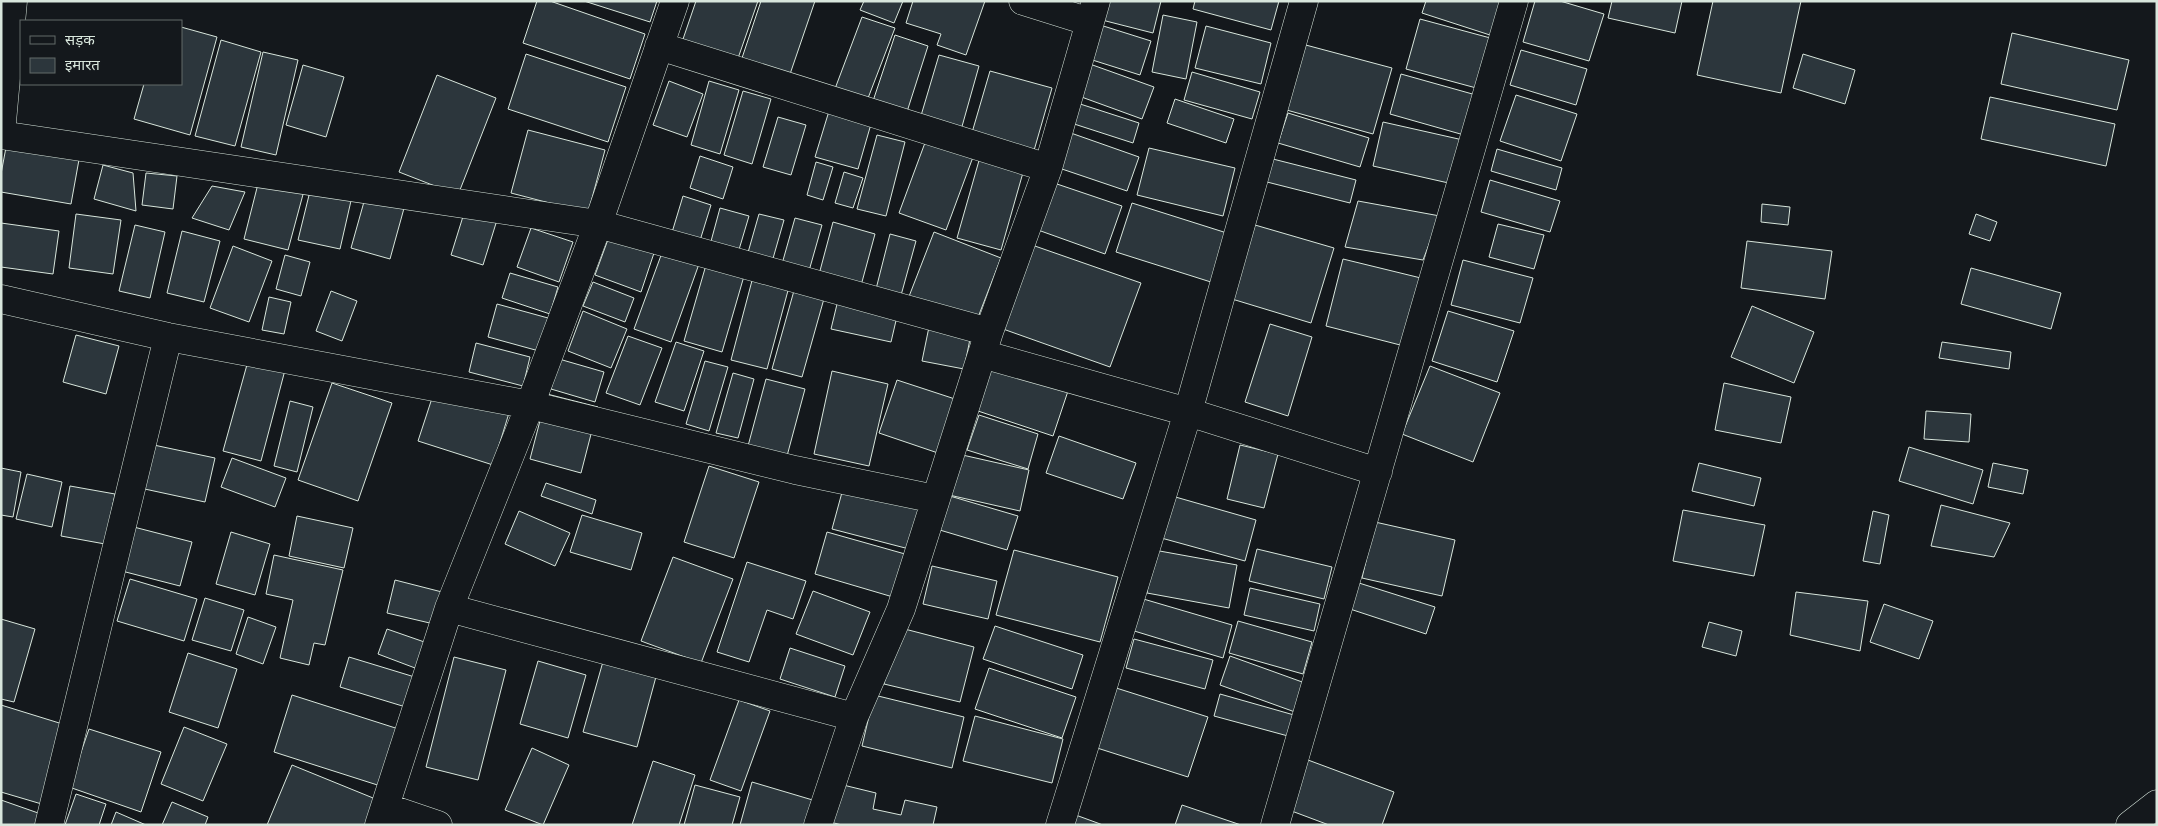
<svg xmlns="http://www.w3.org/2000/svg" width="2158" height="826" font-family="'Fira Sans Condensed','Noto Sans Devanagari',sans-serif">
<rect width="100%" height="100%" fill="#14181c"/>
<path fill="#2c363c" stroke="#d8e6dc" d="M 537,1 L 550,1 L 645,34 L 630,79 L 523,43 Z
M 584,1 L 657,1 L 650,22 Z
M 696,1 L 758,1 L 736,64 L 681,45 Z
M 761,1 L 815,1 L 788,80 L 740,64 Z
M 864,1 L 903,1 L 894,23 L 860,10 Z
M 913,1 L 985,1 L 966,55 L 937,45 L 941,34 L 906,23 Z
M 1102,1 L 1161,1 L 1153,33 L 1098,19 Z
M 1195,1 L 1279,1 L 1271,30 L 1193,9 Z
M 1426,1 L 1505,1 L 1493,36 L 1422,13 Z
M 1535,1 L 1560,1 L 1604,14 L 1589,61 L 1523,42 Z
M 1612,1 L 1682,1 L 1675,33 L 1608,18 Z
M 1713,1 L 1801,1 L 1781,93 L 1697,75 Z
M 1163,15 L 1197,22 L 1186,79 L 1152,72 Z
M 862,17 L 895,28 L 865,106 L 833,94 Z
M 1420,19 L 1494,39 L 1480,89 L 1406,69 Z
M 1097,24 L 1151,41 L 1140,75 L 1086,58 Z
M 1206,26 L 1271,43 L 1261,84 L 1195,68 Z
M 181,27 L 217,37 L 190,135 L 134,119 L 144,84 L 181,84 Z
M 2012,33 L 2129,60 L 2117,110 L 2001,84 Z
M 895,35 L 928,46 L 905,118 L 871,107 Z
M 221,40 L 261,52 L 235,146 L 195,136 Z
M 1302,44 L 1392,68 L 1373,134 L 1283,109 Z
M 1521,50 L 1587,69 L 1576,105 L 1510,85 Z
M 263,52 L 298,60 L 276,155 L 241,147 Z
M 526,54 L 626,87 L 608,142 L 508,109 Z
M 1803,54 L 1855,70 L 1845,104 L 1793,88 Z
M 939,55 L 979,66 L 961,130 L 920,119 Z
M 1087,63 L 1154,87 L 1142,119 L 1076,95 Z
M 303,65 L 344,77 L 326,137 L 286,125 Z
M 990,71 L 1052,88 L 1033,154 L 971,136 Z
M 1192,72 L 1260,92 L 1252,119 L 1184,100 Z
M 1401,74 L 1476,95 L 1464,135 L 1390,114 Z
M 437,75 L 496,98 L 458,195 L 399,172 Z
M 669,81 L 703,94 L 687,137 L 653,125 Z
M 709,81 L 739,90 L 720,154 L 691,145 Z
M 743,91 L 771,99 L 752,164 L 724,155 Z
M 1516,95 L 1577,114 L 1561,161 L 1500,141 Z
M 1990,97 L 2115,124 L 2106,166 L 1981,139 Z
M 1175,99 L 1234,119 L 1226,143 L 1167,123 Z
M 1074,102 L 1139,123 L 1133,143 L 1068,122 Z
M 829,111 L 871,124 L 858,169 L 815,157 Z
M 1288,113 L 1369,138 L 1360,167 L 1278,143 Z
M 778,117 L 806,125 L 791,175 L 763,167 Z
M 1383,122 L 1463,140 L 1453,184 L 1373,166 Z
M 528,130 L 605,150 L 588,213 L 511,193 Z
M 1068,132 L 1139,157 L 1127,191 L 1056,167 Z
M 877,135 L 905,142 L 886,216 L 857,209 Z
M 926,140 L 973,157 L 946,230 L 899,213 Z
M 7,142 L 80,154 L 71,204 L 1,192 L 1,174 Z
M 1149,148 L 1235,168 L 1223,216 L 1137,195 Z
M 1497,149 L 1562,168 L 1556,190 L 1491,171 Z
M 700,156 L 733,167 L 723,199 L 690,188 Z
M 980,157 L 1024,169 L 1001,250 L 957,238 Z
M 1269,158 L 1356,180 L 1350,203 L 1263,181 Z
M 816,162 L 833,167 L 823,200 L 807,195 Z
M 103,165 L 133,173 L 136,211 L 94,199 Z
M 844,172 L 863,178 L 853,208 L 835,203 Z
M 146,173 L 177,176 L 173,209 L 142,205 Z
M 260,176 L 305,187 L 288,250 L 244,239 Z
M 1490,180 L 1560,201 L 1550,232 L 1481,212 Z
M 312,183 L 353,192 L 340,249 L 298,240 Z
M 1054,183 L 1122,206 L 1105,254 L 1038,230 Z
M 212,186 L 245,192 L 229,230 L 192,218 Z
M 367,191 L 406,201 L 390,259 L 351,248 Z
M 683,196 L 711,205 L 698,247 L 670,239 Z
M 1358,201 L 1440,216 L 1423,260 L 1345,247 Z
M 1132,203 L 1230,234 L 1214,283 L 1116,252 Z
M 1762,204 L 1790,207 L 1788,225 L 1761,222 Z
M 720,208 L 749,216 L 738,253 L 710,245 Z
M 465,210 L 497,220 L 483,265 L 451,255 Z
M 76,214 L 121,220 L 113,274 L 69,268 Z
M 759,214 L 784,220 L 772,262 L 747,256 Z
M 1976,214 L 1997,222 L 1990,241 L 1969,234 Z
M 795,218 L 822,225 L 807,278 L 780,271 Z
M 833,222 L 875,234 L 859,293 L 817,282 Z
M 1,223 L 59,231 L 53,274 L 1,267 Z
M 1498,224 L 1544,235 L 1534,269 L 1489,257 Z
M 135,225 L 165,232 L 150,298 L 119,291 Z
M 1255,225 L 1334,248 L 1311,323 L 1232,299 Z
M 531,228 L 573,242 L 559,282 L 517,267 Z
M 182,231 L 220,241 L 204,302 L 167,293 Z
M 934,232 L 1001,258 L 975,325 L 908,299 Z
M 610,234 L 655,250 L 641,292 L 595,275 Z
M 890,234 L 916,241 L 900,299 L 875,293 Z
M 1747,241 L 1832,251 L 1825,299 L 1741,288 Z
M 1032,245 L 1141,283 L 1110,367 L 1003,329 Z
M 233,246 L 272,261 L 249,322 L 210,308 Z
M 663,250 L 699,264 L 671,342 L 634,329 Z
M 285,255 L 310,262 L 301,296 L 276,289 Z
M 1343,259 L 1425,279 L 1408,347 L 1326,326 Z
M 1463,260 L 1533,278 L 1520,323 L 1451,305 Z
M 706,265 L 744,276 L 722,352 L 684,341 Z
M 1971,268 L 2061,293 L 2051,329 L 1961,304 Z
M 510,273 L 558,287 L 550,314 L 502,298 Z
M 754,273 L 790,283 L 767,369 L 731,360 Z
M 593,282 L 634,298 L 625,322 L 583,306 Z
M 795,287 L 825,295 L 802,377 L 772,369 Z
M 331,291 L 357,301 L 342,341 L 316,331 Z
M 269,297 L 291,302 L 284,334 L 262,330 Z
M 838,300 L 898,312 L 891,342 L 831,329 Z
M 497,304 L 548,318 L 539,351 L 488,337 Z
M 1752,306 L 1814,332 L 1794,383 L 1731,357 Z
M 583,311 L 627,329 L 611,368 L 568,351 Z
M 1448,311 L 1514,331 L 1497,382 L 1432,361 Z
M 930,322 L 972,329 L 964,369 L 922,361 Z
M 1270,324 L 1312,337 L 1288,416 L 1245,402 Z
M 76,335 L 119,346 L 106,394 L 63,382 Z
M 628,336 L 662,348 L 640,405 L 606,393 Z
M 676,342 L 704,351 L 684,411 L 655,402 Z
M 1942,342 L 2011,352 L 2009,369 L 1939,358 Z
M 476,343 L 530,357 L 523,386 L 469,372 Z
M 559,359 L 604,372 L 595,402 L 551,389 Z
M 989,359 L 1070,385 L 1053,436 L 972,409 Z
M 248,361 L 285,370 L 261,461 L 223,451 Z
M 705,361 L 728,367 L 709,431 L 686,424 Z
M 1430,366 L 1500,393 L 1473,462 L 1402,434 Z
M 832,371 L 888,384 L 869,466 L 814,454 Z
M 733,373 L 754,379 L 738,438 L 716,433 Z
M 766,379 L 805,389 L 787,456 L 748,446 Z
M 897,380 L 955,399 L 938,453 L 879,433 Z
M 332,383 L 392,403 L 358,501 L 298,480 Z
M 1724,383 L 1791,397 L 1781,443 L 1715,430 Z
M 435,389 L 509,413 L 493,465 L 418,441 Z
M 547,394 L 598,407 L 581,473 L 530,459 Z
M 290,401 L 313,407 L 297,472 L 274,466 Z
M 1926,411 L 1971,414 L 1969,442 L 1924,439 Z
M 979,415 L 1038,434 L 1028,469 L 967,450 Z
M 1059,436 L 1136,463 L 1123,499 L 1046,473 Z
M 149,444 L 215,458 L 205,502 L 140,488 Z
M 1240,445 L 1278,454 L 1264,508 L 1227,499 Z
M 1909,447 L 1983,470 L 1973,504 L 1899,481 Z
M 958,454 L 1029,470 L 1020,511 L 949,495 Z
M 232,458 L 286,478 L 275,507 L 221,487 Z
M 1699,463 L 1761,478 L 1754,506 L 1692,491 Z
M 1993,463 L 2028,470 L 2023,494 L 1988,487 Z
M 709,466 L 759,482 L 734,558 L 684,542 Z
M 1,468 L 21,472 L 13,517 L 1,515 Z
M 27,474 L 62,482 L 52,527 L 16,519 Z
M 546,483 L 596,500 L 592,514 L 541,496 Z
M 844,485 L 924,507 L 913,550 L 832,529 Z
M 70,486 L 115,494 L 105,544 L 61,536 Z
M 943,494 L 1018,516 L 1007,550 L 933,528 Z
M 1165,494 L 1256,520 L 1245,561 L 1154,536 Z
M 1941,505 L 2010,523 L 1994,557 L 1931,546 Z
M 1683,510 L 1765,525 L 1754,576 L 1673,561 Z
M 519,511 L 570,533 L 555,566 L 505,544 Z
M 1873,511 L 1889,515 L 1880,564 L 1863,561 Z
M 582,515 L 642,533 L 631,570 L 570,552 Z
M 297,516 L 353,528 L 344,568 L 289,556 Z
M 1375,522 L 1455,540 L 1442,596 L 1362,578 Z
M 126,525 L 192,542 L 180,586 L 114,569 Z
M 231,532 L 270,544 L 255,595 L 216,584 Z
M 827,532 L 905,554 L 893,597 L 815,574 Z
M 1257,549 L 1332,567 L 1324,599 L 1249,581 Z
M 1014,550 L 1118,577 L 1100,642 L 996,615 Z
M 1154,550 L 1237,565 L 1229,608 L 1147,593 Z
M 274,555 L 343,570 L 325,645 L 314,643 L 309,665 L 280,658 L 293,600 L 266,594 Z
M 673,557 L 733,579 L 701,663 L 641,641 Z
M 747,562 L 806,581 L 793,619 L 767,610 L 749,662 L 717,652 Z
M 932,566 L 997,581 L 988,619 L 923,604 Z
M 130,579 L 197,599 L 184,641 L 117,621 Z
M 395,580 L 442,592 L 434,624 L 387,613 Z
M 1359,583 L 1435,607 L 1426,634 L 1350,609 Z
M 1250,588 L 1320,604 L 1314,631 L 1244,615 Z
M 813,591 L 870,612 L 853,655 L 796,634 Z
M 1796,592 L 1868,601 L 1860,651 L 1790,635 Z
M 205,598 L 244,610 L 231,651 L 192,640 Z
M 1140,598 L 1232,625 L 1223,658 L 1131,630 Z
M 1884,604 L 1933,621 L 1919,659 L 1870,642 Z
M 248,617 L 276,627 L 263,664 L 236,654 Z
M 1,619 L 35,629 L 14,702 L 1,699 Z
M 1238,621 L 1312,642 L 1303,674 L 1229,653 Z
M 1709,622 L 1742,631 L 1736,656 L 1702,647 Z
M 995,626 L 1083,655 L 1072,689 L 983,659 Z
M 897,627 L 974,647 L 960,702 L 884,684 Z
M 387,629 L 433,645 L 423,671 L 378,654 Z
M 1134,639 L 1213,660 L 1205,689 L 1126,668 Z
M 790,648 L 845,666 L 835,697 L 780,679 Z
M 188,653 L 237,669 L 218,728 L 169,712 Z
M 1230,656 L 1305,683 L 1295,712 L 1220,685 Z
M 349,657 L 418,678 L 409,708 L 340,687 Z
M 454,657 L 506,670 L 478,780 L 426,767 Z
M 604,658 L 657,673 L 637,747 L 583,732 Z
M 538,661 L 586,675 L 568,738 L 520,724 Z
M 989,668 L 1076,697 L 1062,738 L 975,709 Z
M 1113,687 L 1208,717 L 1188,777 L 1094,747 Z
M 1220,694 L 1294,715 L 1288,736 L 1214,716 Z
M 292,695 L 408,732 L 390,789 L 274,752 Z
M 874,695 L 964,717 L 952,768 L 862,746 Z
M 739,700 L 770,711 L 741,791 L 710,780 Z
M 1,705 L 69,726 L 45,805 L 1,792 Z
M 975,716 L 1063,739 L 1052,783 L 963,761 Z
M 184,727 L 227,744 L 203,801 L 161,784 Z
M 89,729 L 161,752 L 141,812 L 69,787 Z
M 532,748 L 569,765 L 543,825 L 505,810 Z
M 1308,760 L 1394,792 L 1382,825 L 1329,825 L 1289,810 Z
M 653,761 L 695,775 L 679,825 L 632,825 Z
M 292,765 L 378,800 L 368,825 L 267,825 Z
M 752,782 L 816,801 L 809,825 L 740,825 Z
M 839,784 L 876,793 L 873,809 L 901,815 L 905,800 L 937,807 L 933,825 L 842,825 L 830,822 Z
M 695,785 L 740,797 L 732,825 L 684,825 Z
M 76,794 L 106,804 L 99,825 L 65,825 Z
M 1,800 L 41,814 L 38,825 L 1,825 Z
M 172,802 L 208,817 L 205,825 L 162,825 Z
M 1182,805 L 1241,825 L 1175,825 Z
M 116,812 L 146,825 L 111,825 Z
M 1073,814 L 1103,825 L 1069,825 Z"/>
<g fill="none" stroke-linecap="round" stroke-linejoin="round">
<defs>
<path id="minor" d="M 1023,1 L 1090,22
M 659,46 L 1048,168
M 1,133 L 13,1
M 1,135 L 598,224 L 989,332
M 1,299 L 168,337 L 530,405 L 795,470 L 935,499
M 982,354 L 1188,412 L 1378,472
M 449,608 L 854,717
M 385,807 L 438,825
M 49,825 L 168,337
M 379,825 L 449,608 L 530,405 L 598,224 L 675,1
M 818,825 L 854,717 L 901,609 L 989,332 L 1048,168 L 1096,1
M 1060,825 L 1188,412 L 1304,1
M 1275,825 L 1514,1
M 2130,825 L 2157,804"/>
</defs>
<use href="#minor" stroke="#d8e6dc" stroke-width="29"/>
<use href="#minor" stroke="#14181c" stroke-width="28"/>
</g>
<rect width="2158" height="826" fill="none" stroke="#d8e6dc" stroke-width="5"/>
<rect x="20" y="20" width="162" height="65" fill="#14181c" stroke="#626a69"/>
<rect x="30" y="36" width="25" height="8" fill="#14181c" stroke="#626a69"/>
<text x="65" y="45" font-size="15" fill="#d8e6dc">सड़क</text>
<rect x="30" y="58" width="25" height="15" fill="#2c363c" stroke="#626a69"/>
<text x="65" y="70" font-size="15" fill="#d8e6dc">इमारत</text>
</svg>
